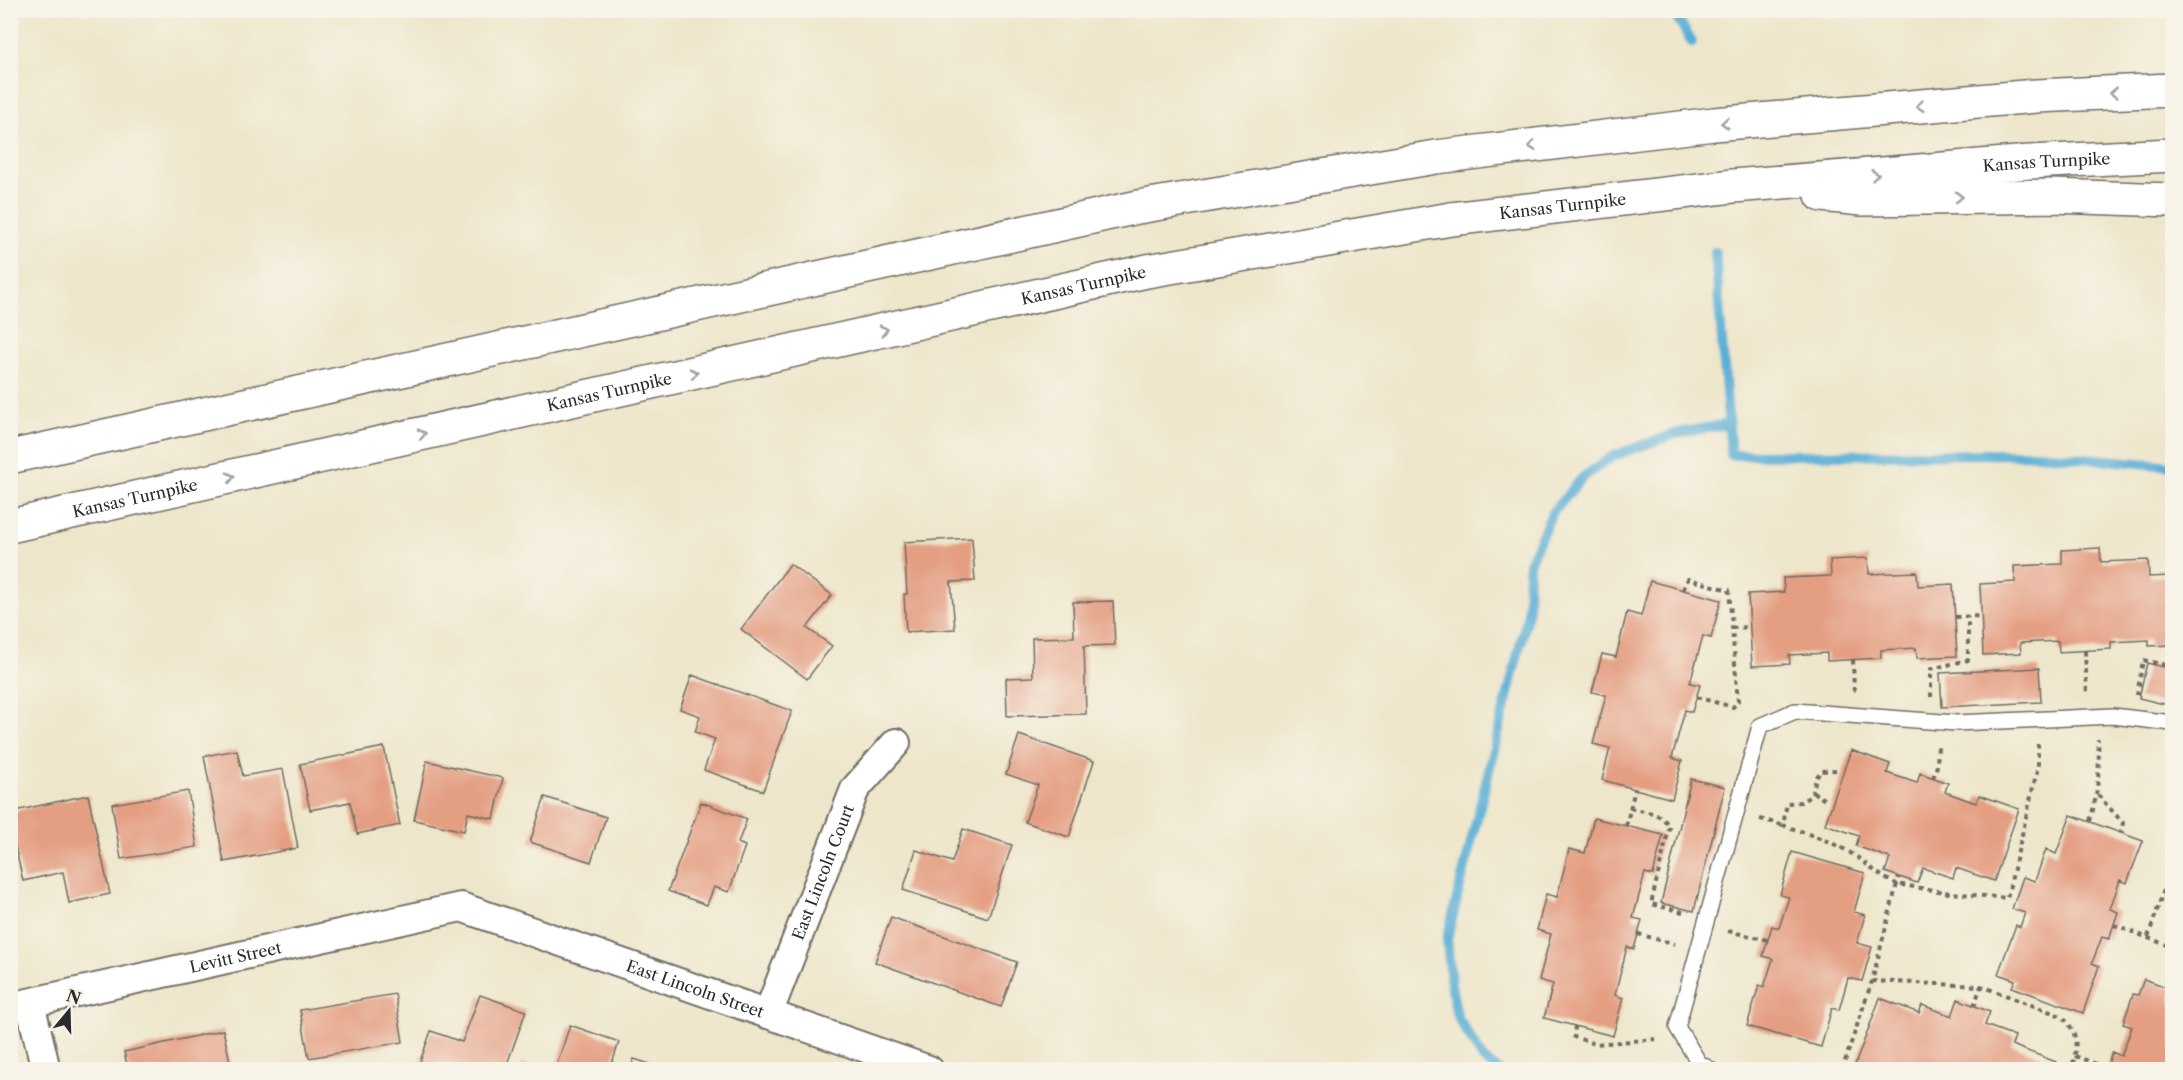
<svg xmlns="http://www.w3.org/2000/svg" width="2183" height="1080" font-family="'Libre Caslon Text',serif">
<rect width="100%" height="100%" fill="#f7f3e8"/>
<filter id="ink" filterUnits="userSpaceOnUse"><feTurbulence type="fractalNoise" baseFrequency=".0167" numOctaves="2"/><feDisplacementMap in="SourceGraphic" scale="12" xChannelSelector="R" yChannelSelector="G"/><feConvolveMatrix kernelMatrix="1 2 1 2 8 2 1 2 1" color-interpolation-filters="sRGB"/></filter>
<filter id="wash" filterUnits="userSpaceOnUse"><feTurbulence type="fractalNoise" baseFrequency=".008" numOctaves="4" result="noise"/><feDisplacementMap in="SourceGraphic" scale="24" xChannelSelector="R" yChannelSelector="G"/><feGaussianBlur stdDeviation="1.35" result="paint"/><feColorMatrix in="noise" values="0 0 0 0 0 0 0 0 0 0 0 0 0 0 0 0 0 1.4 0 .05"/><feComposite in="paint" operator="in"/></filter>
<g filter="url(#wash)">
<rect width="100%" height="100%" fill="#eee6ca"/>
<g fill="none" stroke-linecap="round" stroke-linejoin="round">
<path stroke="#59aed5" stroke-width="10" d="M 1672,10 L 1692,42
M 1715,252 L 1731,455 L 2037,454 L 2172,466
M 1498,1070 L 1483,1059 L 1457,1016 L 1451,985 L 1447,939 L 1528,613 L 1529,563 L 1552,513 L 1582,478 L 1613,456 L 1678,433 L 1729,424"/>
</g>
<g id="blocks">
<path fill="#e49e82" d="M 972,538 L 975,581 L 951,582 L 955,629 L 906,632 L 904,594 L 907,594 L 904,542 Z
M 2100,548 L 2101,562 L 2148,560 L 2149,577 L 2172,576 L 2172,645 L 2149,646 L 2149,640 L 2111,642 L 2111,649 L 2059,652 L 2058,641 L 2020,643 L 2021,653 L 1983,655 L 1980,584 L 2015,582 L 2014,566 L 2062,564 L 2062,550 Z
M 1868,558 L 1869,574 L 1917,572 L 1918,586 L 1953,584 L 1957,656 L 1917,658 L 1916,648 L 1881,650 L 1881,658 L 1827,661 L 1827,653 L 1789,655 L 1790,664 L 1752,666 L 1748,594 L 1784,592 L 1783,578 L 1831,576 L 1830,560 Z
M 790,564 L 832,595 L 807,628 L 832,646 L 807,679 L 741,629 Z
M 1650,581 L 1721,600 L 1711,638 L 1703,636 L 1690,683 L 1700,685 L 1692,712 L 1685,710 L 1672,758 L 1682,761 L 1672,799 L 1602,780 L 1610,748 L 1593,744 L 1606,695 L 1592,692 L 1602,654 L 1616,657 L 1627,612 L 1641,616 Z
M 1113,601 L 1115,645 L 1084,646 L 1086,714 L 1007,716 L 1006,678 L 1033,677 L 1032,638 L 1074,637 L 1073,602 Z
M 2147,663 L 2172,669 L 2172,706 L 2139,698 Z
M 2039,668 L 2041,702 L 1942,707 L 1940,673 Z
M 692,675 L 792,711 L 763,791 L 704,770 L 715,739 L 695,732 L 700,716 L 680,709 Z
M 1019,735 L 1094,761 L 1069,837 L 1025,822 L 1038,785 L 1006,774 Z
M 384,747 L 400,825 L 357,834 L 350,802 L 310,810 L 300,764 Z
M 237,750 L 243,776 L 283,769 L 298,848 L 224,862 L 204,756 Z
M 1851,750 L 1890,764 L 1887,773 L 1917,783 L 1920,773 L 1948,783 L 1945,792 L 1976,803 L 1979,795 L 2019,809 L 1994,881 L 1956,868 L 1953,878 L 1923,868 L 1917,883 L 1885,872 L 1890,858 L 1856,846 L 1859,836 L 1825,824 Z
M 427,761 L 503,778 L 494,819 L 468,813 L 464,831 L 414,820 Z
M 1691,779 L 1725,787 L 1694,911 L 1661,903 Z
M 188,791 L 197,847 L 121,859 L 112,804 Z
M 88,795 L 110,894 L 69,903 L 63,872 L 23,881 L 10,824 L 10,812 Z
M 545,797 L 606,817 L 591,862 L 530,842 Z
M 701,802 L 747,819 L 738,843 L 745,846 L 729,892 L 714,887 L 707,905 L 668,891 Z
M 2071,815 L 2143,841 L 2127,883 L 2120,880 L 2110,909 L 2118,912 L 2109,939 L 2102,937 L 2092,963 L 2099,966 L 2083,1013 L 2012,987 L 2015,980 L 1998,974 L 2016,925 L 2020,927 L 2025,913 L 2012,909 L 2023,877 L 2035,881 L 2046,849 L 2056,854 Z
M 1594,818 L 1663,835 L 1653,875 L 1645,873 L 1633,918 L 1642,920 L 1634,949 L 1627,947 L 1615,995 L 1623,998 L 1613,1036 L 1544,1018 L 1553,984 L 1539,980 L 1551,934 L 1537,930 L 1546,894 L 1557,897 L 1569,849 L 1585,853 Z
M 963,829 L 1012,845 L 988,918 L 903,890 L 916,850 L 952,862 Z
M 1792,852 L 1865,873 L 1854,912 L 1865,915 L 1857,943 L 1872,947 L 1862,981 L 1848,978 L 1839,1010 L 1832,1008 L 1821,1047 L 1747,1026 L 1759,985 L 1764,987 L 1773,959 L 1763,956 L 1772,926 L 1779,928 L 1789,897 L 1780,895 Z
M 891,917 L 1017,962 L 1001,1007 L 875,962 Z
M 2144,979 L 2172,989 L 2172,1070 L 2106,1070 L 2112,1052 L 2121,1056 L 2132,1027 L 2123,1024 L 2133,994 L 2138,995 Z
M 395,994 L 403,1042 L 309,1058 L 300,1010 Z
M 480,995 L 526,1011 L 505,1070 L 417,1070 L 431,1031 L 462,1042 Z
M 1880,998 L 1919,1013 L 1922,1005 L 1952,1016 L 1958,999 L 1990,1012 L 1985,1025 L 2015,1036 L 2012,1045 L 2056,1062 L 2053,1070 L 1853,1070 Z
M 570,1025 L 619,1042 L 610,1070 L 555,1070 Z
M 223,1030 L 232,1070 L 128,1070 L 124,1052 Z
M 634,1059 L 666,1069 L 666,1070 L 630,1070 Z
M 522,1063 L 541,1069 L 541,1070 L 519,1070 Z"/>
</g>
</g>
<g filter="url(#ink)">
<use href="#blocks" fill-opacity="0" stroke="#6f6c63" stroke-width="1.5"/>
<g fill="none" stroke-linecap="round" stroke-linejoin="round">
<defs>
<path id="service" d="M 1711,1070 L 1699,1063 L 1677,1027 L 1760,726 L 1795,711 L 1956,723 L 2113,716 L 2172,723"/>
<g id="minor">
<path d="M 30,1003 L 46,1070"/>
<path id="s1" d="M 10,1007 L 461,907 L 929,1070"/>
<path id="s2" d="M 768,1014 L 855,789 L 896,743"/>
</g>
<g id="motorway">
<path d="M 1822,195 L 1862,199 L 2052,196 L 2172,200"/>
<path d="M 10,457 L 1138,207 L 1436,157 L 1714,124 L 2036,96 L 2172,90"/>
<path id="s3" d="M 10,526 L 1147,271 L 1451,219 L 1733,186 L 2030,162 L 2172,155"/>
</g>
</defs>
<use href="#service" stroke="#6f6c63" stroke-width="18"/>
<use href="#minor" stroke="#6f6c63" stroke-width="32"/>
<use href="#motorway" stroke="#6f6c63" stroke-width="36"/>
<path stroke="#6f6c63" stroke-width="4" stroke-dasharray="4.5 4.5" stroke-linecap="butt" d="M 1683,590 L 1688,579 L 1729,590 L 1738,701 L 1733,707 L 1696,697
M 1955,617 L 1981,616
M 1732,628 L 1750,627
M 2085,651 L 2087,695
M 1853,660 L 1854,692
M 2137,695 L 2143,660 L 2172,666
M 1931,697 L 1931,669 L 1968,660 L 1968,616
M 1836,770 L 1821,771 L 1816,778 L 1812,795 L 1801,802 L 1787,803 L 1783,825 C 1805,833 1829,840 1849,852 C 1866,862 1879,877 1897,884 L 1899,877
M 1933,778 L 1937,766 L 1938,746
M 1813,792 L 1825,800
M 2098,795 L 2123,823 L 2121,833
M 1630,808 C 1645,812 1664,812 1669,828 L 1651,904 L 1683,912
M 1760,819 L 1783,825
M 2090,821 C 2098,794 2100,768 2098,739
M 1626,826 L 1635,789
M 2114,925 L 2172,947
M 1728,931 L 1768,940
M 1638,934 L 1675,944
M 2148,937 L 2172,866
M 1872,981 L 1981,986 L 2061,1016 C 2079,1031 2078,1048 2071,1070
M 1974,1006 L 1981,986
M 1575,1026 L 1574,1037 L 1595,1044 L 1657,1039
M 2075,1056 L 2107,1068
M 1842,1070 L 1872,981 L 1897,884 L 1950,893 L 2007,898 L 2038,767 L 2038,744"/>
<use href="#service" stroke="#fff" stroke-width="15"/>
<use href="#minor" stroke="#fff" stroke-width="28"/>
<use href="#motorway" stroke="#fff" stroke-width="33"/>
</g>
<defs><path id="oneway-chevron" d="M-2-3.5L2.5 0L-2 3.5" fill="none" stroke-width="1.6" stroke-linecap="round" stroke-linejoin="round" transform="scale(1.5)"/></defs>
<g stroke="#a0a0a0">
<use href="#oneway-chevron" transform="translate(2114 93) rotate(177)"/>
<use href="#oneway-chevron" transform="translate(1920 106) rotate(175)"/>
<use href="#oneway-chevron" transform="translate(1725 123) rotate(175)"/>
<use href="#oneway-chevron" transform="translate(1532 146) rotate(173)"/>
<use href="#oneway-chevron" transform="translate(1875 175) rotate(-5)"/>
<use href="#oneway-chevron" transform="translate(1959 197) rotate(-1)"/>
<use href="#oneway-chevron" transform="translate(884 330) rotate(-13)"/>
<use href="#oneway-chevron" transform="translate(694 373) rotate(-13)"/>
<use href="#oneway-chevron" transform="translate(422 434) rotate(-13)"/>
<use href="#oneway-chevron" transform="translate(231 477) rotate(-13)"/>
</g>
</g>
<g text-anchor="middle" stroke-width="5" stroke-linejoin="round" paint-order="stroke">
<g font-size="16" fill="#2b2b2b" stroke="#f7f3e8">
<text dy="6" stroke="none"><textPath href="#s3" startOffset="2072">Kansas Turnpike</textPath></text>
<text dy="6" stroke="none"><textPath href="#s3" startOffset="1586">Kansas Turnpike</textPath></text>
<text dy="6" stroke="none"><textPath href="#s3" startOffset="1100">Kansas Turnpike</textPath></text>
<text dy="6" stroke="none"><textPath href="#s3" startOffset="614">Kansas Turnpike</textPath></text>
<text dy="6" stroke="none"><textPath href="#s3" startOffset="128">Kansas Turnpike</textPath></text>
<text dy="6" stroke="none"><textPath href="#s2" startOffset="152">East Lincoln Court</textPath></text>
<text dy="6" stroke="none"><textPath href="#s1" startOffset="231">Levitt Street</textPath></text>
<text dy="6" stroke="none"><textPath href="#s1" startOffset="710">East Lincoln Street</textPath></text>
</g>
</g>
<rect width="2183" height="1080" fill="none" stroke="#f7f3e8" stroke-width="36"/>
<g transform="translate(69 1011) rotate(19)" stroke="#f7f3e8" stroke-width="4.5" paint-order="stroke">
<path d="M0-4.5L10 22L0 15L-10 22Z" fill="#2b2b2b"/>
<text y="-9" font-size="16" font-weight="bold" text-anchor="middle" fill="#2b2b2b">N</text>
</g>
</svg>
